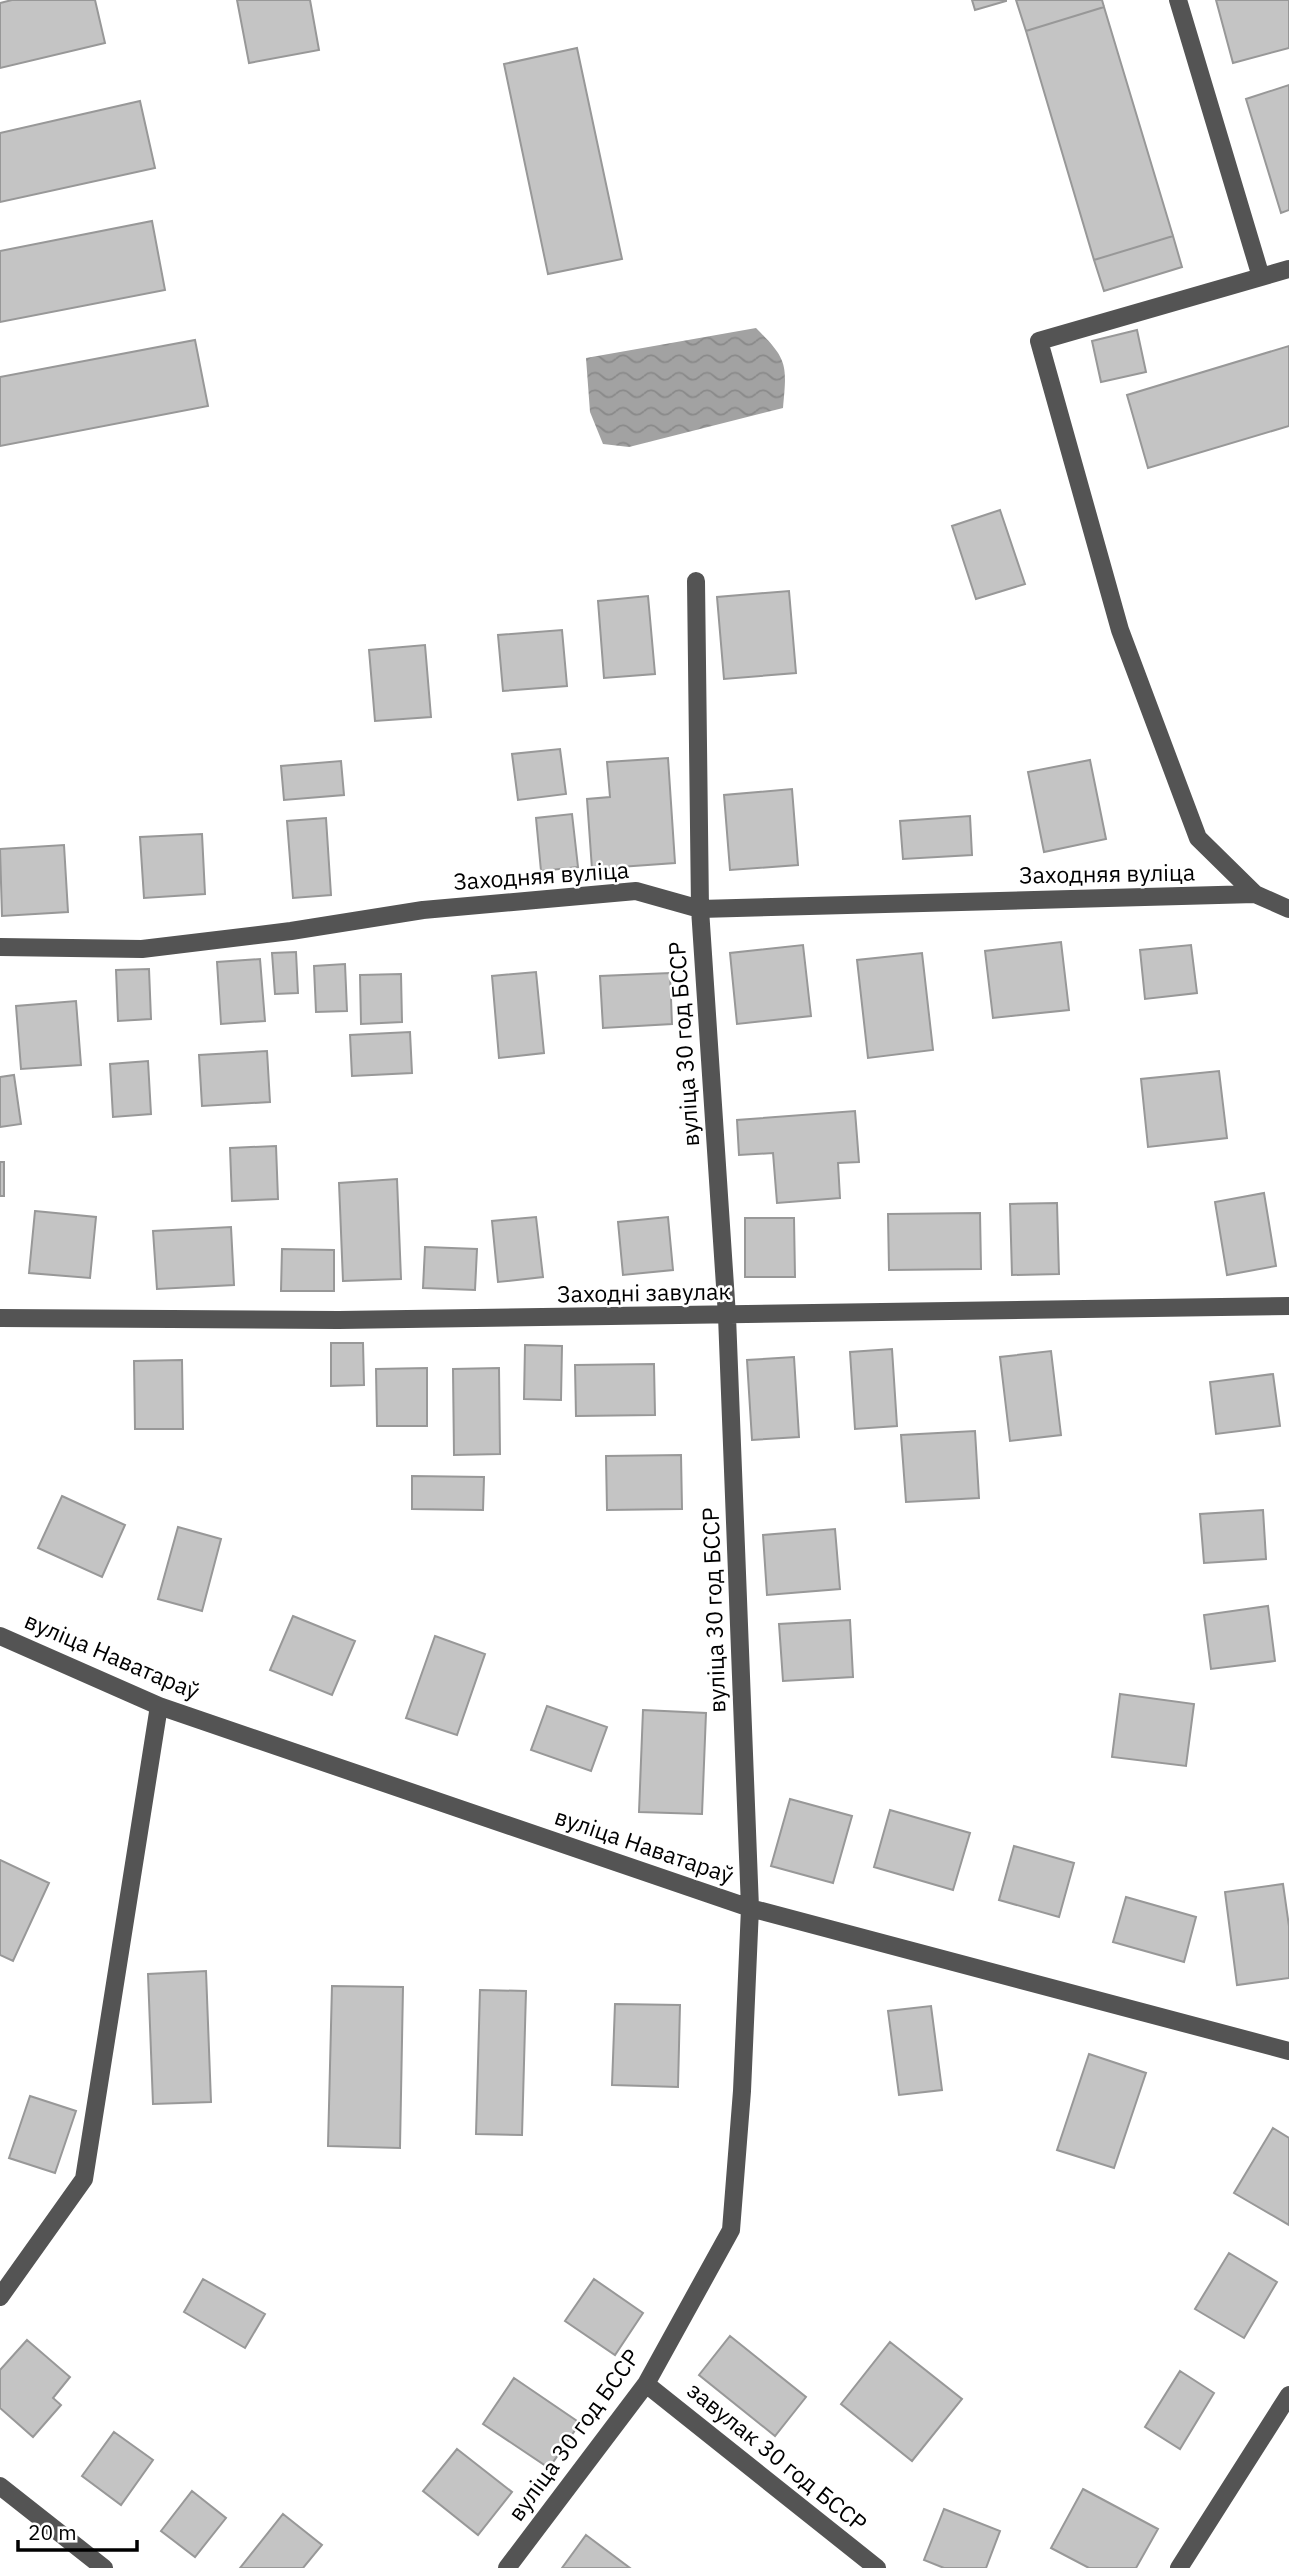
<svg xmlns="http://www.w3.org/2000/svg" width="1289" height="2568" font-family="'IBM Plex Sans',sans-serif">
<defs>
<pattern id="water-waves" width="16" height="10" patternUnits="userSpaceOnUse" patternTransform="scale(1.75)"><rect width="16" height="10" fill="#a2a2a2"/><path d="M0 5q4-4 8 0t8 0" fill="none" stroke="#8a8a8a"/></pattern>
</defs>
<rect width="100%" height="100%" fill="#fff"/>
<path fill="url(#water-waves)" d="M 756,328 C 788,360 787,364 783,408 L 629,447 L 603,444 L 590,412 L 586,358 Z"/>
<path fill="#c4c4c4" stroke="#989898" stroke-width="2" d="M 12,0 L 95,0 L 105,43 L 0,68 L 0,3 Z
M 237,0 L 310,0 L 319,50 L 249,63 Z
M 972,0 L 1006,0 L 1006,1 L 975,10 Z
M 1016,0 L 1102,0 L 1104,7 L 1026,31 Z
M 1216,0 L 1289,0 L 1289,48 L 1233,63 Z
M 1104,7 L 1173,236 L 1094,260 L 1026,31 Z
M 577,48 L 622,259 L 548,274 L 504,64 Z
M 1289,85 L 1289,210 L 1281,213 L 1246,99 Z
M 140,101 L 155,168 L 0,202 L 0,133 Z
M 152,221 L 165,290 L 0,322 L 0,251 Z
M 1173,236 L 1182,267 L 1104,291 L 1094,260 Z
M 1137,330 L 1146,372 L 1101,382 L 1092,341 Z
M 195,340 L 208,406 L 0,446 L 0,377 Z
M 1289,346 L 1289,426 L 1148,468 L 1127,395 Z
M 1000,510 L 1025,584 L 976,599 L 952,526 Z
M 789,591 L 796,673 L 724,679 L 717,597 Z
M 648,596 L 655,674 L 604,678 L 598,601 Z
M 562,630 L 567,686 L 503,691 L 498,635 Z
M 425,645 L 431,717 L 375,721 L 369,650 Z
M 560,749 L 566,794 L 518,800 L 512,754 Z
M 668,758 L 675,863 L 592,869 L 587,799 L 610,797 L 607,762 Z
M 1090,760 L 1106,839 L 1044,852 L 1028,772 Z
M 341,761 L 344,795 L 284,800 L 281,766 Z
M 792,789 L 798,865 L 730,870 L 724,795 Z
M 572,814 L 578,867 L 541,871 L 536,818 Z
M 970,816 L 972,855 L 903,859 L 900,821 Z
M 326,818 L 331,895 L 293,898 L 287,821 Z
M 202,834 L 205,894 L 144,898 L 140,837 Z
M 64,845 L 68,912 L 2,916 L 0,849 Z
M 1061,942 L 1069,1010 L 993,1018 L 985,951 Z
M 803,945 L 811,1016 L 737,1024 L 730,953 Z
M 1191,945 L 1197,993 L 1145,999 L 1140,950 Z
M 296,952 L 298,993 L 275,994 L 272,953 Z
M 922,953 L 933,1050 L 868,1058 L 857,960 Z
M 260,959 L 265,1021 L 221,1024 L 217,962 Z
M 345,964 L 347,1011 L 316,1012 L 314,966 Z
M 149,969 L 151,1019 L 118,1021 L 116,970 Z
M 536,972 L 544,1053 L 499,1058 L 492,976 Z
M 670,973 L 672,1024 L 603,1028 L 600,976 Z
M 401,974 L 402,1022 L 361,1024 L 360,975 Z
M 76,1001 L 81,1065 L 21,1069 L 16,1006 Z
M 410,1032 L 412,1073 L 352,1076 L 350,1035 Z
M 267,1051 L 270,1102 L 202,1106 L 199,1055 Z
M 148,1061 L 151,1114 L 113,1117 L 110,1064 Z
M 1219,1071 L 1227,1138 L 1148,1147 L 1141,1079 Z
M 14,1075 L 21,1124 L 0,1127 L 0,1077 Z
M 855,1111 L 859,1162 L 838,1163 L 840,1198 L 777,1203 L 773,1153 L 739,1155 L 737,1120 Z
M 276,1146 L 278,1199 L 232,1201 L 230,1148 Z
M 0,1162 L 4,1162 L 4,1196 L 0,1196 Z
M 397,1179 L 401,1279 L 343,1281 L 339,1183 Z
M 1264,1193 L 1276,1266 L 1227,1275 L 1215,1202 Z
M 1057,1203 L 1059,1274 L 1012,1275 L 1010,1204 Z
M 35,1211 L 96,1217 L 90,1278 L 29,1273 Z
M 980,1213 L 981,1269 L 889,1270 L 888,1214 Z
M 536,1217 L 543,1277 L 498,1282 L 492,1221 Z
M 668,1217 L 673,1270 L 623,1275 L 618,1222 Z
M 745,1218 L 794,1218 L 795,1277 L 745,1277 Z
M 231,1227 L 234,1285 L 157,1289 L 153,1231 Z
M 425,1247 L 477,1249 L 475,1290 L 423,1288 Z
M 282,1249 L 334,1250 L 334,1291 L 281,1291 Z
M 331,1343 L 363,1343 L 364,1385 L 331,1386 Z
M 525,1345 L 562,1346 L 561,1400 L 524,1399 Z
M 892,1349 L 897,1426 L 855,1429 L 850,1352 Z
M 1051,1351 L 1061,1435 L 1010,1441 L 1000,1357 Z
M 794,1357 L 799,1437 L 752,1440 L 747,1360 Z
M 182,1360 L 183,1429 L 135,1429 L 134,1361 Z
M 654,1364 L 655,1415 L 576,1416 L 575,1365 Z
M 427,1368 L 427,1426 L 377,1426 L 376,1369 Z
M 499,1368 L 500,1454 L 454,1455 L 453,1369 Z
M 1273,1374 L 1280,1426 L 1216,1434 L 1210,1382 Z
M 975,1431 L 979,1498 L 906,1502 L 901,1435 Z
M 681,1455 L 682,1509 L 607,1510 L 606,1456 Z
M 412,1476 L 484,1477 L 483,1510 L 412,1509 Z
M 62,1496 L 125,1525 L 102,1577 L 38,1548 Z
M 1263,1510 L 1266,1559 L 1204,1563 L 1200,1514 Z
M 178,1527 L 221,1539 L 202,1611 L 158,1599 Z
M 835,1529 L 840,1589 L 767,1595 L 763,1535 Z
M 1268,1606 L 1275,1661 L 1211,1669 L 1204,1615 Z
M 293,1616 L 355,1641 L 332,1695 L 270,1670 Z
M 850,1620 L 853,1677 L 783,1681 L 779,1624 Z
M 435,1636 L 485,1654 L 457,1735 L 406,1718 Z
M 1120,1694 L 1194,1704 L 1186,1766 L 1112,1757 Z
M 547,1706 L 607,1727 L 591,1771 L 531,1750 Z
M 643,1710 L 706,1713 L 702,1814 L 639,1812 Z
M 790,1799 L 852,1816 L 833,1883 L 771,1866 Z
M 890,1810 L 970,1833 L 953,1890 L 874,1867 Z
M 1014,1846 L 1074,1863 L 1059,1917 L 999,1900 Z
M 0,1860 L 49,1883 L 13,1961 L 0,1955 Z
M 1283,1884 L 1289,1926 L 1289,1978 L 1237,1985 L 1225,1892 Z
M 1126,1897 L 1196,1917 L 1184,1962 L 1113,1942 Z
M 206,1971 L 211,2102 L 153,2104 L 148,1974 Z
M 332,1986 L 403,1987 L 400,2148 L 328,2146 Z
M 480,1990 L 526,1991 L 522,2135 L 476,2134 Z
M 615,2004 L 680,2005 L 678,2087 L 612,2085 Z
M 931,2006 L 942,2090 L 899,2095 L 888,2011 Z
M 1089,2054 L 1146,2073 L 1114,2168 L 1057,2150 Z
M 30,2096 L 76,2111 L 55,2173 L 9,2158 Z
M 1273,2128 L 1289,2138 L 1289,2225 L 1234,2193 Z
M 1229,2253 L 1277,2282 L 1244,2338 L 1195,2309 Z
M 203,2279 L 265,2314 L 245,2348 L 184,2312 Z
M 594,2279 L 643,2313 L 615,2355 L 565,2321 Z
M 730,2336 L 806,2397 L 775,2436 L 699,2375 Z
M 27,2340 L 70,2377 L 53,2398 L 61,2405 L 33,2437 L 0,2408 L 0,2370 Z
M 890,2342 L 962,2399 L 912,2461 L 841,2404 Z
M 1180,2371 L 1214,2393 L 1180,2449 L 1145,2427 Z
M 514,2378 L 580,2423 L 549,2468 L 483,2424 Z
M 114,2432 L 153,2460 L 121,2505 L 82,2476 Z
M 457,2449 L 512,2492 L 478,2535 L 423,2491 Z
M 1083,2489 L 1158,2529 L 1136,2568 L 1089,2568 L 1051,2548 Z
M 192,2491 L 226,2518 L 195,2557 L 161,2531 Z
M 944,2509 L 1000,2531 L 986,2568 L 944,2568 L 924,2560 Z
M 283,2514 L 322,2545 L 303,2568 L 240,2568 Z
M 586,2535 L 630,2568 L 562,2568 Z"/>
<g fill="none" stroke-linecap="round" stroke-linejoin="round">
<path stroke="#545454" stroke-width="18" d="M 1178,0 L 1261,277
M 1289,269 L 1039,341 L 1120,630 L 1198,838 L 1255,894 L 1289,909
M 0,947 L 142,949 L 291,931 L 423,910 L 636,891 L 700,909 L 1255,894
M 0,1318 L 339,1320 L 1289,1306
M 0,1636 L 159,1706 L 750,1908 L 1289,2051
M 0,2297 L 84,2179 L 159,1706
M 646,2384 L 877,2568
M 0,2486 L 104,2568
M 507,2568 L 646,2384 L 731,2230 L 742,2091 L 750,1908 L 727,1316 L 700,909 L 696,581
M 1179,2568 L 1289,2395"/>
</g>
<g text-anchor="middle" stroke-width="5" stroke-linejoin="round" paint-order="stroke">
<g font-size="23" fill="#000" stroke="#fff">
<text transform="translate(1107 874) rotate(-1)" y="8">Заходняя вуліца</text>
<text transform="translate(541 876) rotate(-4)" y="8">Заходняя вуліца</text>
<text transform="translate(684 1044) rotate(-94)" y="8">вуліца 30 год БССР</text>
<text transform="translate(644 1293) rotate(-1)" y="8">Заходні завулак</text>
<text transform="translate(714 1610) rotate(-92)" y="8">вуліца 30 год БССР</text>
<text transform="translate(112 1656) rotate(23)" y="8">вуліца Наватараў</text>
<text transform="translate(644 1846) rotate(19)" y="8">вуліца Наватараў</text>
<text transform="translate(574 2435) rotate(-54)" y="8">вуліца 30 год БССР</text>
<text transform="translate(777 2457) rotate(39)" y="8">завулак 30 год БССР</text>
</g>
</g>
<path d="M18 2540v10h119v-10" fill="none" stroke="#000000" stroke-width="3.5"/>
<text x="28" y="2540" font-size="21" fill="#000000" stroke="#ffffff" stroke-width="5" paint-order="stroke">20 m</text>
</svg>
